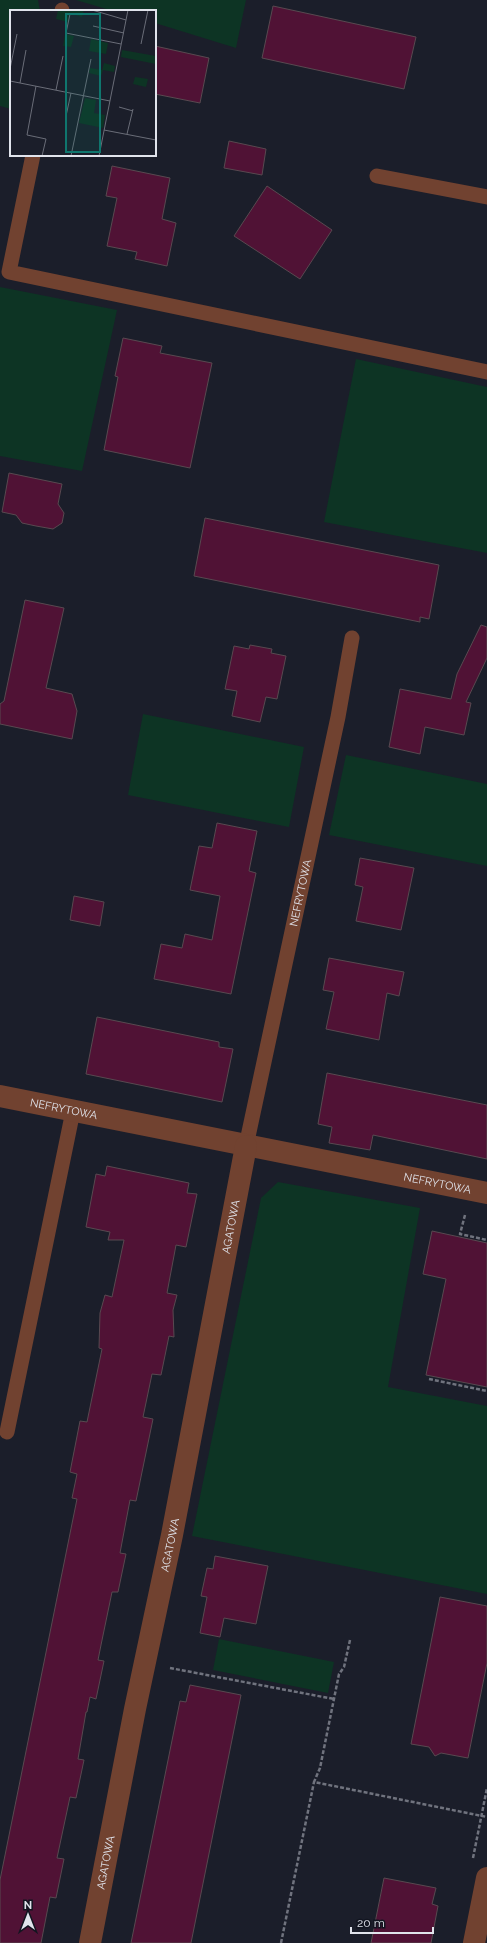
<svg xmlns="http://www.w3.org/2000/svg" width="487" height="1943" font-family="Raleway,sans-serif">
<rect width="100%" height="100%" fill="#1b1e2a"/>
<path fill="#0d3424" d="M 0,0 L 38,0 L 40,11 L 11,11 L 11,109 L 0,106 Z
M 76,0 L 246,0 L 236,48 L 155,23 L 155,11 L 113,11 Z
M 0,287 L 117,310 L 82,471 L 0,456 Z
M 356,359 L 487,387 L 487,553 L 324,522 Z
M 143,714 L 304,747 L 289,827 L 128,795 Z
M 346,755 L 487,784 L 487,866 L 329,835 Z
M 278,1182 L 420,1208 L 388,1387 L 487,1406 L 487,1594 L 192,1536 L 261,1198 Z
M 219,1639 L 334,1662 L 328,1693 L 213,1670 Z"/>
<path fill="#501235" stroke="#584950" d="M 273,6 L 416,37 L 404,89 L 262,58 Z
M 155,46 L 209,58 L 200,103 L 155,94 Z
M 229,141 L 266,149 L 262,175 L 224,168 Z
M 112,166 L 170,178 L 162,219 L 176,223 L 167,266 L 135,259 L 137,252 L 107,246 L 117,198 L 106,196 Z
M 267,186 L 332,230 L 300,279 L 234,236 Z
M 123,338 L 162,346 L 160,353 L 212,363 L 190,468 L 104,450 L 118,377 L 115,376 Z
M 9,473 L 62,484 L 58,504 L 64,513 L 62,523 L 53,529 L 36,526 L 22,523 L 16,515 L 2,512 Z
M 205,518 L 439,565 L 429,619 L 420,617 L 420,622 L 194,576 Z
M 25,600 L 64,608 L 46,688 L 72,694 L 77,711 L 72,739 L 0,724 L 0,704 L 4,701 Z
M 481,625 L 487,627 L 487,658 L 466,702 L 471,703 L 464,735 L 425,727 L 420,754 L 389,747 L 400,689 L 451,699 L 457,674 Z
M 250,645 L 272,649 L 271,653 L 286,656 L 277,699 L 266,697 L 260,722 L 232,716 L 237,691 L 225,689 L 234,646 L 249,649 Z
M 217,823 L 257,831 L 249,871 L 256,873 L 231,994 L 154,979 L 161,944 L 182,948 L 185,934 L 212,940 L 220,896 L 190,890 L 199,846 L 212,848 Z
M 360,858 L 414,868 L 401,930 L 356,921 L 363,887 L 355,885 Z
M 74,896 L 104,902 L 100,926 L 70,920 Z
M 329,958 L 404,972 L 399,996 L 387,993 L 379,1040 L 326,1029 L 334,992 L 323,990 Z
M 97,1017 L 219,1042 L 219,1047 L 233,1049 L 222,1102 L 86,1074 Z
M 327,1073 L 487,1105 L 487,1159 L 373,1135 L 370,1150 L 329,1143 L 332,1127 L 318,1124 Z
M 107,1166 L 189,1183 L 187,1193 L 197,1194 L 186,1247 L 176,1245 L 167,1293 L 177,1295 L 173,1310 L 174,1337 L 169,1336 L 161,1375 L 152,1374 L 143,1417 L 153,1419 L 136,1501 L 130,1500 L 120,1553 L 126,1554 L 118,1592 L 112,1592 L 101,1645 L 98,1660 L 104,1661 L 96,1699 L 90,1697 L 87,1712 L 86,1712 L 78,1759 L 84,1760 L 76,1798 L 70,1797 L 57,1858 L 64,1859 L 56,1898 L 50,1897 L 41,1943 L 0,1943 L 0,1880 L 77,1499 L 72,1498 L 77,1474 L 70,1472 L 80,1421 L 87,1422 L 102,1349 L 99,1348 L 100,1313 L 105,1295 L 112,1297 L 124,1240 L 108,1240 L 110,1232 L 86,1227 L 96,1174 L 105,1176 Z
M 432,1231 L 487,1243 L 487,1387 L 426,1375 L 446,1279 L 423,1274 Z
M 215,1556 L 268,1566 L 256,1624 L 224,1618 L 220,1637 L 200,1633 L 207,1597 L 201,1596 L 207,1568 L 213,1569 Z
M 440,1597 L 487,1606 L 487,1663 L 468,1758 L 441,1753 L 435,1756 L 429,1747 L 411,1744 Z
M 190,1685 L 241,1695 L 191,1943 L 131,1943 L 180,1701 L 186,1702 Z
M 384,1878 L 436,1888 L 432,1904 L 438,1906 L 431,1943 L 371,1943 Z"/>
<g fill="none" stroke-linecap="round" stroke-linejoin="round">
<path stroke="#70737e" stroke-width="2.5" stroke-dasharray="4 2" stroke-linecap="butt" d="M 465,1215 L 460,1234 L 487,1240
M 429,1379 L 487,1391
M 350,1640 L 344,1667 L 339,1674 L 320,1768 L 314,1782 L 487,1817
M 170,1668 L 334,1699
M 473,1858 L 487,1788
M 281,1943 L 314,1782"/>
<g stroke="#714230" stroke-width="15">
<path d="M 62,11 L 62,10"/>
<path d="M 33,155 L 9,272 L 487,372"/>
<path d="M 377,176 L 487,197"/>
<path id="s1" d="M 246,1146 L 338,717 L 352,638"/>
<path d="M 7,1432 L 73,1111"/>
</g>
<g stroke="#714230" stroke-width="22">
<path id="s2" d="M 0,1096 L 487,1193"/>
<path id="s3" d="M 90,1943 L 135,1709 L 172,1535 L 246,1146"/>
<path d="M 474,1943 L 487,1878"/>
</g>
</g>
<g text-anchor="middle" stroke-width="4" stroke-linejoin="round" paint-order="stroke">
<g font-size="11" fill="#e1e4ec" stroke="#121520">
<text dy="4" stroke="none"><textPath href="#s1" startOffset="259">NEFRYTOWA</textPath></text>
<text dy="4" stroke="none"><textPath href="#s2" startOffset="65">NEFRYTOWA</textPath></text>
<text dy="4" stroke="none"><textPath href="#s2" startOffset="446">NEFRYTOWA</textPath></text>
<text dy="4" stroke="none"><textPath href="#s3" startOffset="730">AGATOWA</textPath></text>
<text dy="4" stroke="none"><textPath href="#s3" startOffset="406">AGATOWA</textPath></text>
<text dy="4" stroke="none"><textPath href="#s3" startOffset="82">AGATOWA</textPath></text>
</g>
</g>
<g transform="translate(10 10)">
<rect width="146" height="146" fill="#1b1e2a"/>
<path d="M 48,0 L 74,0 L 72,7 L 59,3 L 58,12 L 46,9 ZM 55,24 L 64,26 L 61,37 L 53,36 ZM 81,29 L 98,33 L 96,44 L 79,41 ZM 112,40 L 146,46 L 146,54 L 111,47 ZM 94,53 L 105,56 L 104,62 L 93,60 L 91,66 L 79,63 L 80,58 L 92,60 ZM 125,67 L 138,69 L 136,77 L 123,74 ZM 75,88 L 86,90 L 84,103 L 95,105 L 93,118 L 69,113 Z" fill="#0d3424"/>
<path fill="none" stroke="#6a6d78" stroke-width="1" d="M 82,0 L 116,10M 60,4 L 56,23 L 111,34M 83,16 L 114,23M 131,34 L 138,0M 0,59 L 7,24M 0,71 L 100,91M 10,73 L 16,40M 26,76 L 17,125 L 36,129 L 32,146M 46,80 L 53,46M 109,97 L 123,101M 56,106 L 61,83M 94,120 L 146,130M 117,124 L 123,99M 61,146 L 81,49M 89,146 L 118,0"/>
<path fill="#0f766e" fill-opacity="0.15" stroke="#0f766e" stroke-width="2" d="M 56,4 L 90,4 L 90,142 L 56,142 Z"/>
<rect width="146" height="146" fill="none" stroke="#e1e4ec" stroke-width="2"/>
</g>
<g transform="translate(28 1915)" stroke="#121520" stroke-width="3" paint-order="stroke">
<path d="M0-3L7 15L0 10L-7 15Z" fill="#e1e4ec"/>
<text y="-6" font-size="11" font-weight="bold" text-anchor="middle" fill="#e1e4ec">N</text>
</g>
<path d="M351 1927v6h82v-6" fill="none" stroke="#e1e4ec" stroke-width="2"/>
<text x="357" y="1927" font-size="12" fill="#e1e4ec" stroke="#121520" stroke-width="3" paint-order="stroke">20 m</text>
</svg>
